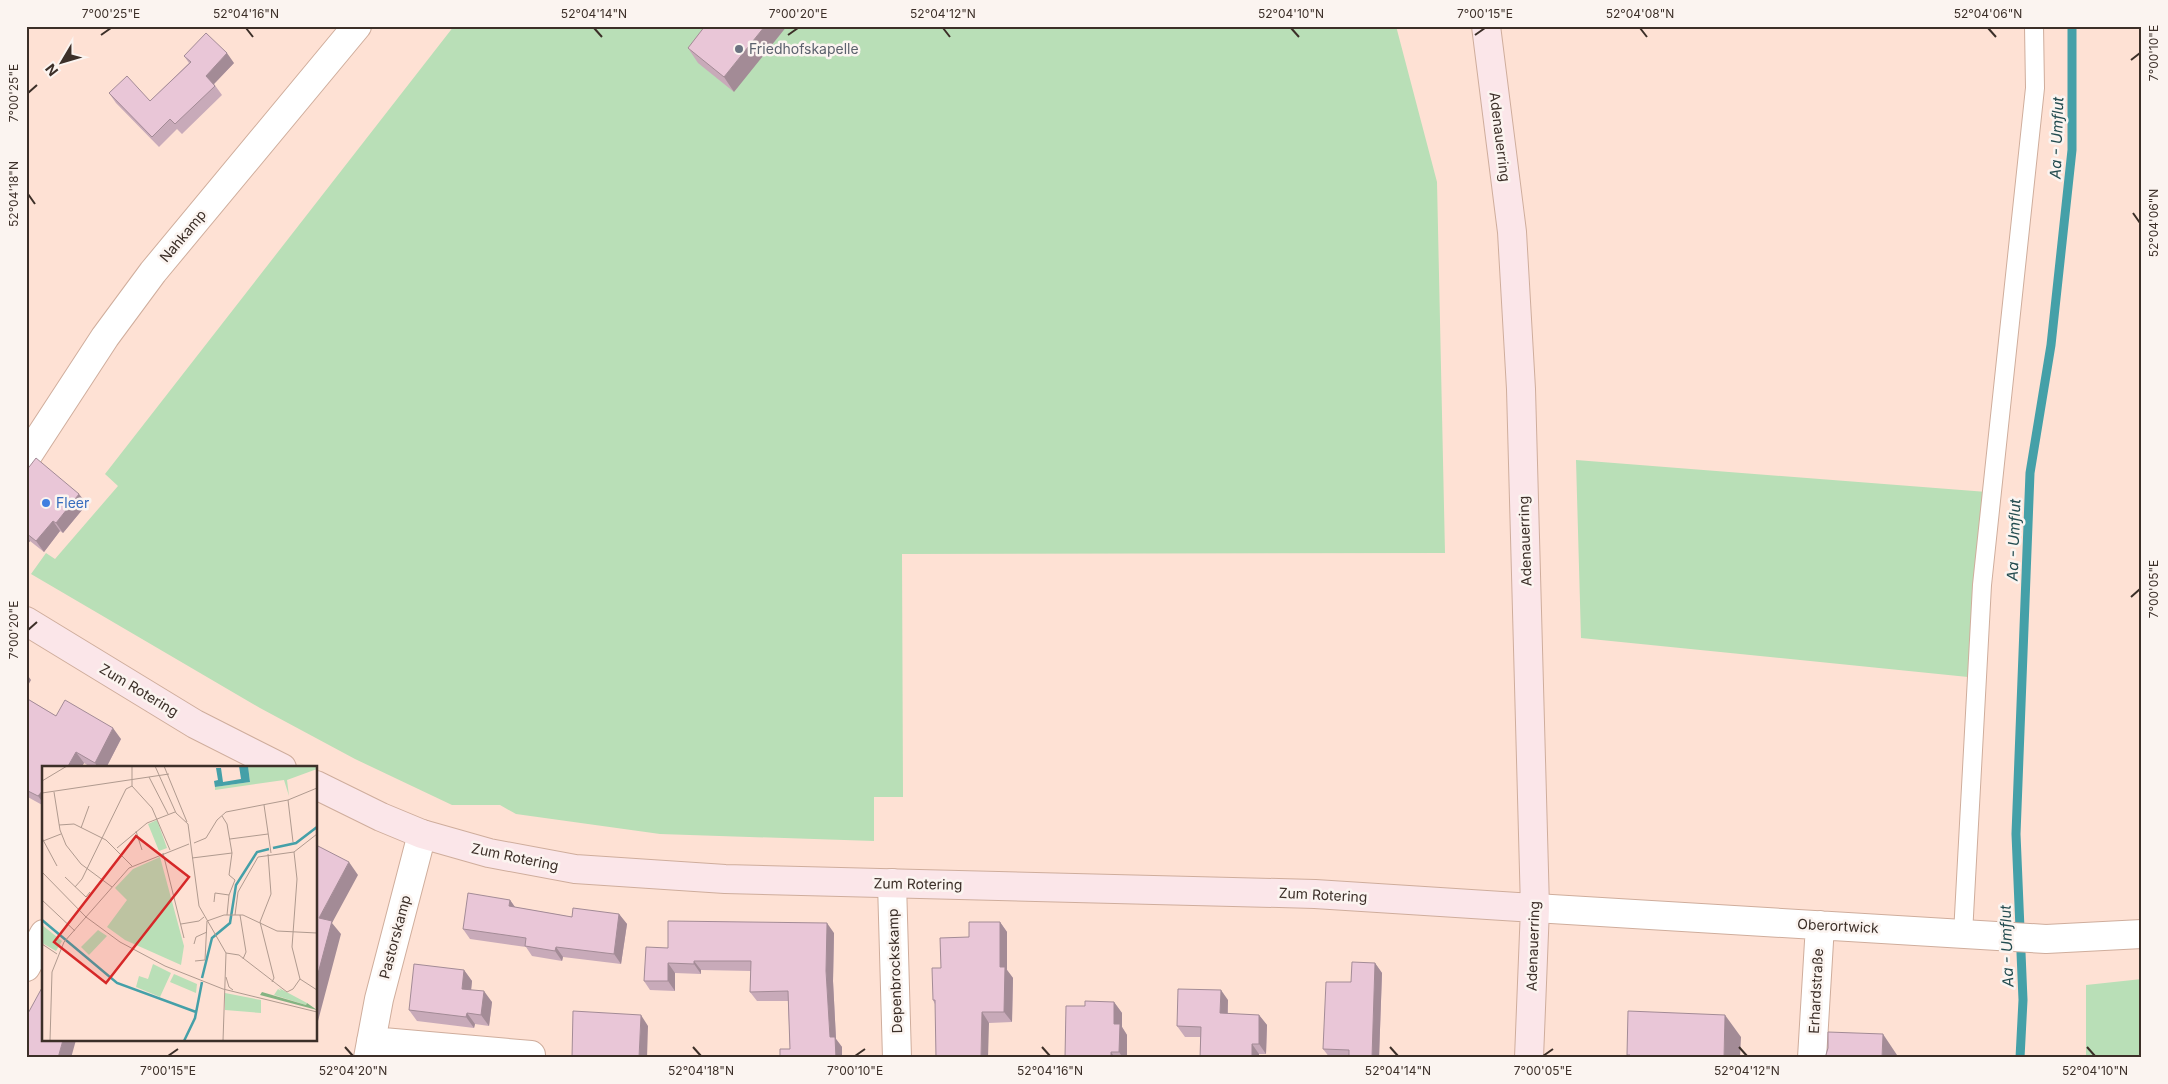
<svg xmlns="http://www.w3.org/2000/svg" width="2168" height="1084" font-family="Inter,sans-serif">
<rect width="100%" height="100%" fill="#fee1d4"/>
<path fill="#b9dfb7" d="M 454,26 L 1396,26 L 1437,182 L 1445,553 L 902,554 L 903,797 L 874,797 L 874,841 L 660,834 L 516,814 L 500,805 L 452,805 L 355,759 L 260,708 L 31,574 L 46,553 L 55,559 L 118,486 L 105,474 Z
M 1576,460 L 1987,492 L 1968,677 L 1581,638 Z
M 2142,979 L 2142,1058 L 2086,1058 L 2086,985 Z"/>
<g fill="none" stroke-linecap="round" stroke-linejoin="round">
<path stroke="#45a0a8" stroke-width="9" d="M 2020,1058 L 2023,1000 L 2016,834 L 2030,473 L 2051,345 L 2072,150 L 2072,26"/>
<defs>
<path id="lane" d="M 1963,934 L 1982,585 L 2035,88 L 2034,26"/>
<path id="street" d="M 26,458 L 105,337 L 153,272 L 357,26
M 892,883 L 897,1058
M 1535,908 L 2046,939 L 2142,934
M 26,967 L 44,934
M 371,1041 L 531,1055
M 368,1058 L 379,999 L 422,834
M 1812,1058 L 1820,925"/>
<path id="secondary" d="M 1486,26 L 1512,232 L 1521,389 L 1535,908 L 1529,1058
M 26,621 L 195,724 L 282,768
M 316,785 L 381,817 L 422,834 L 489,853 L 575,869 L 725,879 L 1315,894 L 1535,908"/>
</defs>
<use href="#lane" stroke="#cfad9c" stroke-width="20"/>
<use href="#street" stroke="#cfad9c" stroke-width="30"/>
<use href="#secondary" stroke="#cfad9c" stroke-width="30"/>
<use href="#lane" stroke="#fff" stroke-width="18"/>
<use href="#street" stroke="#fff" stroke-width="28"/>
<use href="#secondary" stroke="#fbe6e9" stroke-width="28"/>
</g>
<path fill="#c8aab9" d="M 705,26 L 734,92 L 698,63 L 688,48 Z
M 184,56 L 234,63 L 214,84 L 222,95 L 182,134 L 177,129 L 159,147 L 116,103 L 109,93 L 150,101 L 189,63 Z
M 26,471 L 87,504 L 63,533 L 60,531 L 44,552 L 30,541 L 26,546 Z
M 26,698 L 56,716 L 121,739 L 106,768 L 92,768 L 84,763 L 81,768 L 44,768 L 44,806 L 26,796 Z
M 510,900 L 515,907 L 572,917 L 619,914 L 627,924 L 621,964 L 563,957 L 562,961 L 532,956 L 526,947 L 470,939 L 463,929 Z
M 1000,922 L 1007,932 L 1007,970 L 1013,978 L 1012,1022 L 989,1023 L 935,1004 L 933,1000 L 941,968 L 969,937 Z
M 834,933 L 833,981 L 836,1039 L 842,1047 L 842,1058 L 780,1058 L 790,1049 L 788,1001 L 757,1001 L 750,992 L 751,971 L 701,970 L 701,974 L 675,973 L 675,991 L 650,990 L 644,981 L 668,948 Z
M 1375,963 L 1382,973 L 1379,1058 L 1330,1058 L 1323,1049 L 1351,982 Z
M 464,970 L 472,981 L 471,990 L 492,1002 L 489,1026 L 475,1024 L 474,1028 L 417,1021 L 409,1010 Z
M 1228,1000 L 1228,1014 L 1259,1015 L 1267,1025 L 1266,1054 L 1259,1054 L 1259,1058 L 1200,1058 L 1200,1037 L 1185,1037 L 1177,1026 Z
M 1114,1002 L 1122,1013 L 1122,1027 L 1127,1035 L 1127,1058 L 1065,1058 L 1085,1006 Z"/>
<path fill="#a38b96" d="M 765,26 L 787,26 L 734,92 L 724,77 Z
M 227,53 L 234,63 L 213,85 L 206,76 Z
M 79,494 L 87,504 L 63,533 L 56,523 Z
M 53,521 L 60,531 L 44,552 L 36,541 Z
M 26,535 L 30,541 L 26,546 Z
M 26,673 L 31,680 L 26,689 Z
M 113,728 L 121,739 L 106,768 L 98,768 L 95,763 Z
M 76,752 L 84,763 L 81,768 L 67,768 Z
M 44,789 L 44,804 L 38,796 Z
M 349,862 L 358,875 L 332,923 L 341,934 L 318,1021 L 316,1018 L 316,981 L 319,918 Z
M 510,900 L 517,910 L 509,906 Z
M 619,914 L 627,924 L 621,964 L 614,954 Z
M 1000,922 L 1007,932 L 1007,970 L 1013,978 L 1012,1022 L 1004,1012 L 1000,967 Z
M 827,923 L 834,933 L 833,981 L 836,1039 L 842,1047 L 842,1058 L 836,1058 L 830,1037 L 826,971 Z
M 556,947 L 563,957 L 562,961 L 555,951 Z
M 694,961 L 701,970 L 701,974 L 694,964 Z
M 668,963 L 675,973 L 675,991 L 668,981 Z
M 1375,963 L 1382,973 L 1379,1058 L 1372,1058 Z
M 464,970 L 472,981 L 470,1000 L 462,989 Z
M 1221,990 L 1228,1000 L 1227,1024 L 1220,1013 Z
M 484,991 L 492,1002 L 489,1026 L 481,1015 Z
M 1114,1002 L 1122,1013 L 1122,1027 L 1127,1035 L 1127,1058 L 1123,1058 L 1119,1052 L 1114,1024 Z
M 982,1012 L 989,1023 L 988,1058 L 981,1058 Z
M 467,1013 L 475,1024 L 474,1028 L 466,1017 Z
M 641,1015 L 648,1026 L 647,1058 L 639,1058 Z
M 1259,1015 L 1267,1025 L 1266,1054 L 1259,1044 Z
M 1725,1015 L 1741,1037 L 1740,1058 L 1724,1058 Z
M 1883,1034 L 1899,1058 L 1882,1058 Z
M 63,1040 L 76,1040 L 71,1058 L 58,1058 Z
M 1252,1044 L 1259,1054 L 1259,1058 L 1252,1058 Z
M 1111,1052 L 1115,1058 L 1111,1058 Z"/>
<path fill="#e9c6d7" stroke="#a38b96" d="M 705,26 L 765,26 L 724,77 L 688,48 Z
M 206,33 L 227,53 L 206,76 L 215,86 L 175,124 L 170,119 L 152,137 L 109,93 L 127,76 L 150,101 L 191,62 L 184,56 Z
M 36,458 L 79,494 L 56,523 L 53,521 L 36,541 L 26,533 L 26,471 Z
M 26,698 L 56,716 L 65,700 L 113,728 L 95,763 L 76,752 L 67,768 L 44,768 L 44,789 L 38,796 L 26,790 Z
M 316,845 L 349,862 L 319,918 L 332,921 L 316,981 Z
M 468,893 L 510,900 L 509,906 L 572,917 L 573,908 L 619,914 L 614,954 L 556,947 L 555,951 L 525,946 L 526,938 L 463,929 Z
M 668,921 L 827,923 L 826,971 L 830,1037 L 835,1037 L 836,1058 L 780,1058 L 780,1049 L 790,1049 L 788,991 L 750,992 L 751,961 L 694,961 L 694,964 L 668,963 L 668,981 L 644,981 L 646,947 L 668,948 Z
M 969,922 L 1000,922 L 1000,967 L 1005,967 L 1004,1012 L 982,1012 L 981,1058 L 936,1058 L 935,1000 L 933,1000 L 932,968 L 941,968 L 940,938 L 969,937 Z
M 1352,962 L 1375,963 L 1372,1058 L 1349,1058 L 1349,1050 L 1323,1049 L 1326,982 L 1351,982 Z
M 414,964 L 464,970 L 462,989 L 484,991 L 481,1015 L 467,1013 L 466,1017 L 409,1010 Z
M 44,984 L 44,1040 L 63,1040 L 58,1058 L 26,1058 L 26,1017 Z
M 1178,989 L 1221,990 L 1220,1013 L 1259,1015 L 1259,1044 L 1252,1044 L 1252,1058 L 1200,1058 L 1201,1027 L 1177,1026 Z
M 1085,1001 L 1114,1002 L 1114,1024 L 1120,1024 L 1119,1052 L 1111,1052 L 1111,1058 L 1065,1058 L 1066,1006 L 1085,1006 Z
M 573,1011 L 641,1015 L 639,1058 L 572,1058 Z
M 1628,1011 L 1725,1015 L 1724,1058 L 1629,1058 L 1630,1055 L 1627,1055 Z
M 1828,1032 L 1883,1034 L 1882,1058 L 1825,1058 L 1828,1048 Z"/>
<path fill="none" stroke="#3c2f28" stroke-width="2" d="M 246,28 L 253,37M 594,28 L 602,37M 943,28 L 950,37M 1291,28 L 1299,37M 1640,28 L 1647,37M 1988,28 L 1996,37M 101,35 L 111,28M 788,35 L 798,28M 1475,35 L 1485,28M 2131,60 L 2140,53M 28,93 L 37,85M 28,194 L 35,204M 2133,213 L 2140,223M 2131,597 L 2140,589M 28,630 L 37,622M 345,1047 L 353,1056M 693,1047 L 701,1056M 1042,1047 L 1050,1056M 1390,1047 L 1398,1056M 1739,1047 L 1747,1056M 2087,1047 L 2095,1056M 168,1056 L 178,1049M 855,1056 L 865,1049M 1543,1056 L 1553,1049"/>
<circle fill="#6b7280" stroke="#fbf4f0" stroke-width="2" cx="739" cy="49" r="5"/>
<circle fill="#3f7fe0" stroke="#fbf4f0" stroke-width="2" cx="46" cy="503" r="5"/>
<g text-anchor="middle" stroke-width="5" stroke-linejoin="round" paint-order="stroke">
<g font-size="14" fill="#5b616d" stroke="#fbf4f0" text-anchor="start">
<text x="749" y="54">Friedhofskapelle</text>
</g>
<g font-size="14" fill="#3c2f28" stroke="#fbf4f0">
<text transform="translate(1500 137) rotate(83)" y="5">Adenauerring</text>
<text transform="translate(183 236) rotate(-50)" y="5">Nahkamp</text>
<text transform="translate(1525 541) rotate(-92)" y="5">Adenauerring</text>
<text transform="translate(139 690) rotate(31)" y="5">Zum Rotering</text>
<text transform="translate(515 857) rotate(12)" y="5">Zum Rotering</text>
<text transform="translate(918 884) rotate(1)" y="5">Zum Rotering</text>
<text transform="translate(1323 895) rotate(3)" y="5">Zum Rotering</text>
<text transform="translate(1838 926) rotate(3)" y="5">Oberortwick</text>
<text transform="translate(395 937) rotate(-75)" y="5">Pastorskamp</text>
<text transform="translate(1533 946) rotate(-88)" y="5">Adenauerring</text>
<text transform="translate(895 971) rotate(-92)" y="5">Depenbrockskamp</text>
<text transform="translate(1816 991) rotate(-87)" y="5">Erhardstraße</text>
</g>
<g font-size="14" fill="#366cbe" stroke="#fbf4f0" text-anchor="start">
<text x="56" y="508">Fleer</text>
</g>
<g font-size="15" font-style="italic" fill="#224b4f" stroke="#fbf4f0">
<text transform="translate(2057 138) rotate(-88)" y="5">Aa - Umflut</text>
<text transform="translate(2014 540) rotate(-88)" y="5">Aa - Umflut</text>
<text transform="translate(2007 946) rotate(-92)" y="5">Aa - Umflut</text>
</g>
</g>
<g transform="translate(42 766)">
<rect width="275" height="275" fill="#fee1d4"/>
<path d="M 206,0 L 275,0 L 275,3 L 245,14 L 247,30 L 242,14 L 173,24 L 173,21 L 208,16 ZM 115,54 L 125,82 L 117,85 L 106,58 ZM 118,91 L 142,180 L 139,199 L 83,174 L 65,161 L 85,134 L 73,122 L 91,103 ZM 0,159 L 20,175 L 14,185 L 0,177 ZM 56,164 L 65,170 L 47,189 L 39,181 ZM 111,198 L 129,207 L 118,231 L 94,221 L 97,210 L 106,213 ZM 132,208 L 155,218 L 154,227 L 128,216 ZM 237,222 L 265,237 L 264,239 L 232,229 L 236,223 L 239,225 ZM 183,227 L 219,234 L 219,247 L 183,244 Z" fill="#b9dfb7"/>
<path d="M 220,226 L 264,239 L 265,237 L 275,244 L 218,229 Z" fill="#84b382"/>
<path d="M 197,0 L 206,0 L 208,16 L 173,21 L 172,15 L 176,14 L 174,2 L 179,2 L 181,16 L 199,13 Z" fill="#45a0a8"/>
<path fill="none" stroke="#45a0a8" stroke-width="2.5" d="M 231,82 L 254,77 L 275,61M 0,154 L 75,217 L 154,246M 160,212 L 170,172 L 188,157 L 194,119 L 215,86 L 227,83M 142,275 L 153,252 L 160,216"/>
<path fill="none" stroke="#b09a8f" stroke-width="1" d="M 90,0 L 90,20 L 110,42 L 128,84M 113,0 L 134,47 L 146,58 L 157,140 L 184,187 L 181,275M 122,0 L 145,56M 107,11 L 126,48M 0,15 L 25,0M 12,26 L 18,64 L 24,79 L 39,98 L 70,121M 0,27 L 127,8M 246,34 L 251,76M 222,39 L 229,87M 180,50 L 185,58 L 190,87 L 187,109 L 193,114 L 187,129 L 185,149M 17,59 L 32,58 L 64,74 L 90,100M 39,62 L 47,40M 94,65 L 100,84M 0,72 L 15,100M 188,73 L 226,68M 1,75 L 19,68M 152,77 L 164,72 L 175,54 L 184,46 L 246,34 L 275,22M 75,82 L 105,57 L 133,46M 252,86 L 255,113 L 250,181 L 258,213 L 275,224M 121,87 L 142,172M 150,92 L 190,87M 0,106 L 44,151 L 78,176 L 123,200 L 181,223 L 275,246M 23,111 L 44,131 L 48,126M 33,121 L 40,113 L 84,23 L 90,20M 0,134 L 33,165M 172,136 L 173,127 L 187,129M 193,149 L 196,126 L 216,91 L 252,86 L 275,68M 198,149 L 204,186 L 201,193M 165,155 L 182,149 L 201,149 L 235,165 L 275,167M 218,156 L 229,128 L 226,88M 218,156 L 232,212 L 230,216M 139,158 L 157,155 L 162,151M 0,178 L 15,188M 152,178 L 154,171 L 165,166M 184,187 L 197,189 L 245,226 L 251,223 L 258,213M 153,195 L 163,194 L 165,155M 184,211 L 187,221 L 191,224M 8,275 L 10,206 L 22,176 L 87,102 L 147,78"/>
<path fill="#d62828" fill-opacity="0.15" stroke="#d62828" stroke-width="2.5" d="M 94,70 L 147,111 L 64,217 L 12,176 Z"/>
<rect width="275" height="275" fill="none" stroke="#3c2f28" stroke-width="2.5"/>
</g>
<rect width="2168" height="1084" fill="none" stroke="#fbf4f0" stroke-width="55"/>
<g transform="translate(62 62) rotate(232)" stroke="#fbf4f0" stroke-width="4" paint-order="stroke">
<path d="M0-4L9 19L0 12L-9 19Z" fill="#3c2f28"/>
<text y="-8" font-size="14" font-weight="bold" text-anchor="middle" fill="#3c2f28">N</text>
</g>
<rect x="28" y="28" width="2112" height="1028" fill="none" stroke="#3c2f28" stroke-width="2"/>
<g font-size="12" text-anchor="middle" fill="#3c2f28">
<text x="111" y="18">7°00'25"E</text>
<text x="246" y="18">52°04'16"N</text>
<text x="594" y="18">52°04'14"N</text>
<text x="798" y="18">7°00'20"E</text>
<text x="943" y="18">52°04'12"N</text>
<text x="1291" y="18">52°04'10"N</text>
<text x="1485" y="18">7°00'15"E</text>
<text x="1640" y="18">52°04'08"N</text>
<text x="1988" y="18">52°04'06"N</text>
<text transform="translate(2154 53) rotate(-90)" y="4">7°00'10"E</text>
<text transform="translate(14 93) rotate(-90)" y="4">7°00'25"E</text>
<text transform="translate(14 194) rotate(-90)" y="4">52°04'18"N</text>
<text transform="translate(2154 223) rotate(-90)" y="4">52°04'06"N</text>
<text transform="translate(2154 589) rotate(-90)" y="4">7°00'05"E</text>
<text transform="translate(14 630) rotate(-90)" y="4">7°00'20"E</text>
<text x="168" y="1075">7°00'15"E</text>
<text x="353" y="1075">52°04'20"N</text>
<text x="701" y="1075">52°04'18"N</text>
<text x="855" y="1075">7°00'10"E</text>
<text x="1050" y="1075">52°04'16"N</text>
<text x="1398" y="1075">52°04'14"N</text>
<text x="1543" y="1075">7°00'05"E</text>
<text x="1747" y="1075">52°04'12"N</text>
<text x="2095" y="1075">52°04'10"N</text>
</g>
</svg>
